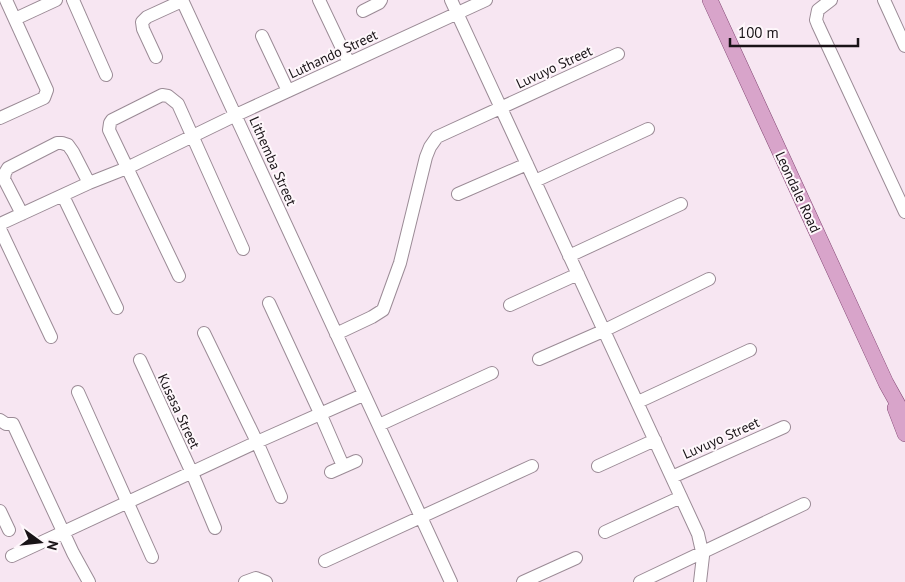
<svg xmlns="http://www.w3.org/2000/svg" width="905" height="582" font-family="'PT Sans',sans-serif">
<rect width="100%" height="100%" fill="#f7e6f2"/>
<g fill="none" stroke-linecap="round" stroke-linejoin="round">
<defs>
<path id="minor" d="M 73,0 L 106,75
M 182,0 L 451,582
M 319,0 L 349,63
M 451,0 L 698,534 L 703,556 L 700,582
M 831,0 L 818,10 L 816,20 L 818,25 L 905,212
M 884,0 L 905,46
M 363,11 L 379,3 L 381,0
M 15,19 L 56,0
M 262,36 L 288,91
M 156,57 L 143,29 L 142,22 L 147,17 L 182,1
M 0,118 L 44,98 L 47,90 L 6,0
M 535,181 L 648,129
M 458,194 L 527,164
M 63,196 L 117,308
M 22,214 L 4,179 L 5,173 L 8,168 L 57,143 L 62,143 L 68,145 L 73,152 L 89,183
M 0,224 L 89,183 L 127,168 L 236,115 L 486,0
M 0,229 L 51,337
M 569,256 L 681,204
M 179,276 L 109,130 L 110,123 L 112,120 L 162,95 L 168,96 L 178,104 L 243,249
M 269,303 L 320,413 L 343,466
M 510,305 L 578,274
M 204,333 L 257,442 L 281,497
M 336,334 L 372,317 L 383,310 L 400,263 L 426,157 L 430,147 L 437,137 L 618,54
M 539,359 L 603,331 L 709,279
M 140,360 L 192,473 L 215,528
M 78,392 L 152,557
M 638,402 L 750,350
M 0,420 L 6,424 L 13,424 L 73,553 L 89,582
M 379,425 L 492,373
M 598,466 L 655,440
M 331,472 L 356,461
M 672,477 L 784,427
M 0,511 L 9,530
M 605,532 L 681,497
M 12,556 L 257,442 L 363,395
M 325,561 L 532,466
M 245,582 L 256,578 L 266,582
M 523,582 L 576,558
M 640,582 L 804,504"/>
<path id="major" d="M 710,0 L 886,383 L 905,417
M 895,408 L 905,434"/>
</defs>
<use href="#minor" stroke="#9b8b96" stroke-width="14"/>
<use href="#major" stroke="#844a75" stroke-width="16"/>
<use href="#minor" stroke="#fff" stroke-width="12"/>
<use href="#major" stroke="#d8a4ca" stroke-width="15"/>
</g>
<g text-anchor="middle" stroke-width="4" stroke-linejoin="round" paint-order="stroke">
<g font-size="14" fill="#191317" stroke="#fef7fb">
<text transform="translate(333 54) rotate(-25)" y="5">Luthando Street</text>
<text transform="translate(554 67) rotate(-25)" y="5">Luvuyo Street</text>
<text transform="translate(273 161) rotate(66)" y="5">Lithemba Street</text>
<text transform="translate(798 192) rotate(65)" y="5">Leondale Road</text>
<text transform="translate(179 411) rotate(65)" y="5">Kusasa Street</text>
<text transform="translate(721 438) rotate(-24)" y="5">Luvuyo Street</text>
</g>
</g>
<g transform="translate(40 542) rotate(105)" stroke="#fef7fb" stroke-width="4" paint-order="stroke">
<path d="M0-4L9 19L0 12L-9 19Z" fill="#191317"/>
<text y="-8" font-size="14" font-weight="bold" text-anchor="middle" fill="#191317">N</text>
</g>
<path d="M730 38v8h128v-8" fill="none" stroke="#191317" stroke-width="2.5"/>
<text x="738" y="38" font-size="15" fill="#191317" stroke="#fef7fb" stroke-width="4" paint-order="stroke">100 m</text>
</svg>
